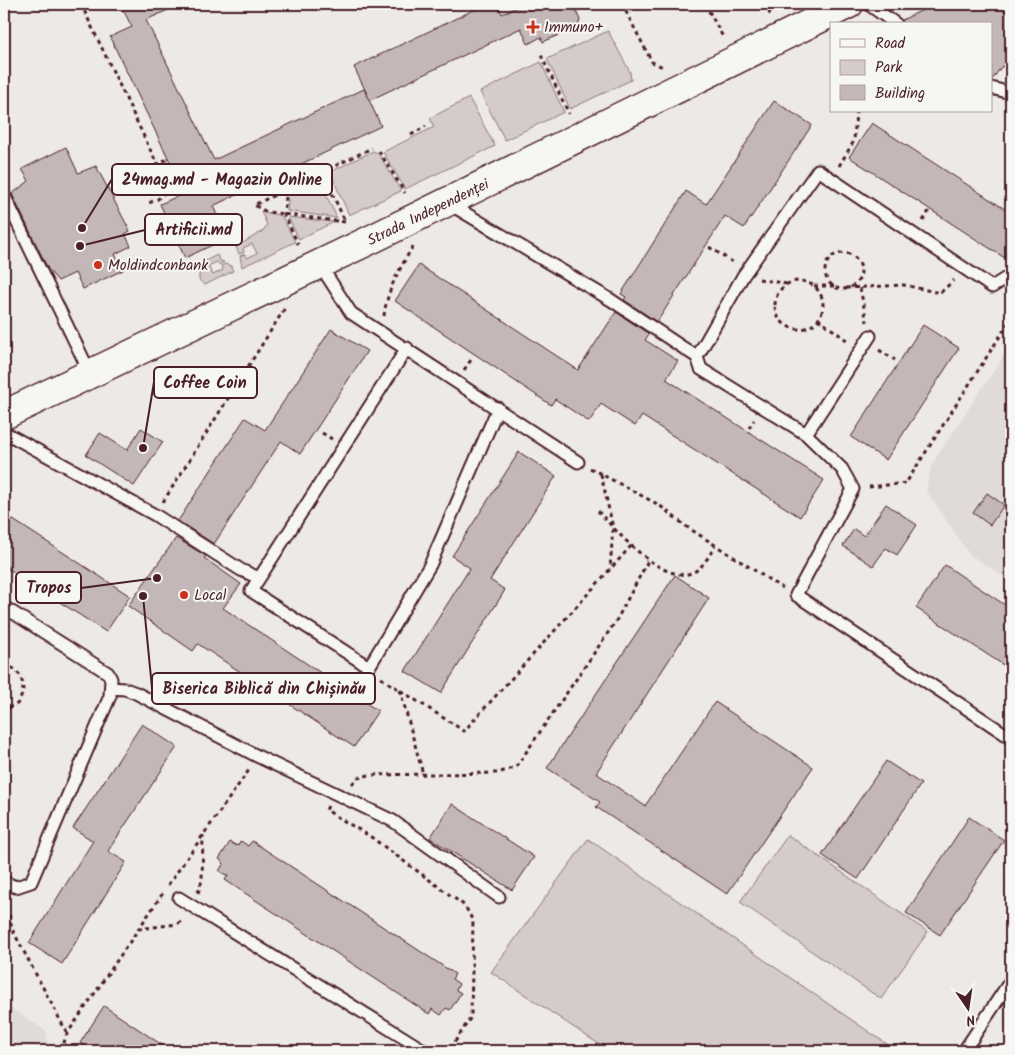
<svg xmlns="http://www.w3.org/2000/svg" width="1015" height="1055" font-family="Kalam,sans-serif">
<rect width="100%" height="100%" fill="#ece9e6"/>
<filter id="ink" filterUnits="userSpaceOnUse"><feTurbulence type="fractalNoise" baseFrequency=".02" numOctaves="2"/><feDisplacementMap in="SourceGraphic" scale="10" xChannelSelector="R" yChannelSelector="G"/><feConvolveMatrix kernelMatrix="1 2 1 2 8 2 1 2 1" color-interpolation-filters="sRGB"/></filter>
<g filter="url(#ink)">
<path fill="#e0dad8" d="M 1011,345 L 1011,581 L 969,554 L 926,490 L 932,464 Z
M 4,1004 L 46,1031 L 48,1044 L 44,1051 L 4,1051 Z"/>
<path fill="#d4cbca" stroke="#8f757a" d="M 608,31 L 630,72 L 631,80 L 570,109 L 547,59 Z
M 541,62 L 564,112 L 505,140 L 480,92 Z
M 469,98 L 495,146 L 405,189 L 383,152 L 434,127 L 430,118 Z
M 373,151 L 378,153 L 401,191 L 349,215 L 330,172 Z
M 318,178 L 337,218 L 287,211 L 289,192 Z
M 261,211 L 282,216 L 295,242 L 242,267 L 240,256 L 245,254 L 247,258 L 257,253 L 252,244 L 243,248 L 244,252 L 239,254 L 236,247 L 263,231 L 267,225 Z
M 288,217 L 334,222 L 299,239 Z
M 217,255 L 220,261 L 224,262 L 220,265 L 217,262 L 208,266 L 213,275 L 223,270 L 221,266 L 225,264 L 231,266 L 233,271 L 205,285 L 199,280 L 199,264 Z
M 788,835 L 928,932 L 881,999 L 740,902 Z
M 588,839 L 897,1051 L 609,1051 L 491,972 Z"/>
<path fill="#c4b7b7" stroke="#4a1f2b" d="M 120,4 L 181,4 L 146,20 L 214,160 L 364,89 L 381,126 L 213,206 L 227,238 L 185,258 L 160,204 L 185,193 L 110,37 L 132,27 Z
M 486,4 L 497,4 L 502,14 L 522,4 L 573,4 L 580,20 L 578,26 L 543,42 L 541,37 L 528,44 L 521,28 L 370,100 L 354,67 Z
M 935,4 L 1011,4 L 1011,72 L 1002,66 L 991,81 L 991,24 L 903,24 L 902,20 Z
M 774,101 L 812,125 L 744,228 L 725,216 L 657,322 L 624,300 L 626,297 L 621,294 L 686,191 L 706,204 Z
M 872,123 L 1011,213 L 1011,262 L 849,157 Z
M 66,147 L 78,173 L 96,166 L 130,231 L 125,234 L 131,246 L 115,254 L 123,270 L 83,289 L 75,273 L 58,281 L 48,269 L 12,194 L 29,181 L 22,169 Z
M 419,265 L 578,370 L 616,312 L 649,334 L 645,340 L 678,361 L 666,379 L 824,480 L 800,517 L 642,416 L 635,426 L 601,404 L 589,422 L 555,399 L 551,405 L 395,301 Z
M 923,325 L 959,348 L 886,460 L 851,437 Z
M 331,329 L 367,351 L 300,454 L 281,441 L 214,544 L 178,521 L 245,418 L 265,430 Z
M 141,428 L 163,442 L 134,486 L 86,455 L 100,433 L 127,450 Z
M 519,452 L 556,476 L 490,580 L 505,590 L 441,693 L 405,671 L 470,568 L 452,556 Z
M 987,493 L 1004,505 L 990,525 L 973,513 Z
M 886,504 L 917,525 L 897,555 L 886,548 L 873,566 L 843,546 L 854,529 L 864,536 Z
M 4,514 L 130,596 L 106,632 L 4,566 Z
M 176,538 L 206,556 L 204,558 L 241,584 L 223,608 L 378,711 L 354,747 L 198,644 L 193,651 L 128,606 Z
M 945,565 L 1011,609 L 1011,670 L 916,608 Z
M 675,575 L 709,598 L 596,773 L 645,806 L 715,702 L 813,767 L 727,894 L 596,807 L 600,802 L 547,768 Z
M 142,724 L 177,747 L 108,851 L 126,862 L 62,964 L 29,943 L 93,841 L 73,828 Z
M 886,761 L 921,784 L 858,879 L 822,855 Z
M 452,804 L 534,857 L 512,890 L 430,838 Z
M 969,817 L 1004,840 L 940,935 L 906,913 Z
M 241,841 L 248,846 L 252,841 L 455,974 L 452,979 L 459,984 L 456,990 L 461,993 L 450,1010 L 446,1008 L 441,1015 L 432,1009 L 429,1014 L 225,880 L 228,876 L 219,871 L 224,863 L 219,859 L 230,842 L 237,846 Z
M 104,1006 L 171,1051 L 93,1051 L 80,1043 Z"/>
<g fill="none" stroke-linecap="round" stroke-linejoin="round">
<defs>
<path id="service" d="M 868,4 L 896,24
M 991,88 L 1011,93
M 4,195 L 90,373
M 448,203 L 611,300 L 697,357
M 320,265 L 351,313 L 578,462
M 1011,275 L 992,287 L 818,170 L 743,276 L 697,357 L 701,369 L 806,434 L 842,469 L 853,489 L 796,595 L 1011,738
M 407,348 L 251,591 L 369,667 L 430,565 L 498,408
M 4,432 L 155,515 L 241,570 L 259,578
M 806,434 L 870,336
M 4,607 L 108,673 L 111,679 L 110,696 L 31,882 L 16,887 L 4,882
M 111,688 L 125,689 L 136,693 L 259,757 L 393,821 L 499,897
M 179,898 L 425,1051
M 964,1051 L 1011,980"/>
<path id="secondary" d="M 4,415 L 372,239 L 849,4"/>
</defs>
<use href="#service" stroke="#4a1f2b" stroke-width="15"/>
<use href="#secondary" stroke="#4a1f2b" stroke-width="31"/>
<path stroke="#4a1f2b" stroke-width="3" stroke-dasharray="4 4" stroke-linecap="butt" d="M 81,4 L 157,164 L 165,160 L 175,183 L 158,199 L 149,203
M 622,4 L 652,62 L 665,68
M 705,4 L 724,39
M 765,4 L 771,16
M 625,9 L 637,4
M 541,55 L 569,114
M 411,135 L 426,126
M 1011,147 L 1009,153 L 1011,162
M 379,151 L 405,193
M 839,166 L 854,141 L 856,111
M 322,172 L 345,221
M 287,189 L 284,214 L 298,244
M 923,221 L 929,211
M 345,222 L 267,212 L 254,205 L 372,148
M 709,247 L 734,263
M825 271a18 18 0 1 1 36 0a18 18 0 1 1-36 0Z
M 759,279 L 787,284
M775 305a24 24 0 1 1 48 0a24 24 0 1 1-48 0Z
M 814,286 L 834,286
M 846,288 L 904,285 L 940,293 L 954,280
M 860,288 L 867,322
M 384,316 C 387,289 400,269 413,246
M 818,319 L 848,341
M 879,350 L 895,360
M 464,370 L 471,360
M 749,428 L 754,420
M 322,433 L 332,439
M 590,468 L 659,505 L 687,527 L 782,588
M 601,474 L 613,528 L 610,569
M 869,487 L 906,483 L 1011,319
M 163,502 L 285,308
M 598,511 C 616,531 668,591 697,570 C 705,564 710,554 715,546
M 4,664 C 22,669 29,688 17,704 L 4,710
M 381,678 L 464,731 L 632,545
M 400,690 L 423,774
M 352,784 L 358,778 L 369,775 L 498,773 L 516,767 L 616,621 L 649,559
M 328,806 L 326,810 L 371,837 L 465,906 L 473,921 L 471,1017 L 449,1051
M 4,851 L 9,868
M 168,885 L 249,770
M 198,893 L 202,880 L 203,835
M 6,899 L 12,929 L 67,1033
M 138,929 L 177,924 L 183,920
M 986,1046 L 994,1051
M 61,1051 L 67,1034 L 163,893"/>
<use href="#service" stroke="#f6f6f2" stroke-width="11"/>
<use href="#secondary" stroke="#f6f6f2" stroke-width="28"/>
</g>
</g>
<g fill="#c8321e" stroke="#f6f6f2" stroke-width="2">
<path d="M530.5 19.5h5v5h5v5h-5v5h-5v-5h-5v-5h5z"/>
<circle cx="98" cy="265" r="5"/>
<circle cx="184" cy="595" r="5"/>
</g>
<g text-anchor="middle" stroke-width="4" stroke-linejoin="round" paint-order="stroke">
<g font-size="15" fill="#4a1f2b" stroke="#f6f6f2" text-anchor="start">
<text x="544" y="32">Immuno+</text>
<text x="108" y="270">Moldindconbank</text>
<text x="194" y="600">Local</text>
</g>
<g font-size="15" fill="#4a1f2b" stroke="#f6f6f2">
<text transform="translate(428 212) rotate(-26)" y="5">Strada Independenței</text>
</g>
</g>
<path fill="none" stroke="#4a1f2b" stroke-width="2" d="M82 228L112 179M80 246L145 230M143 448L154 382M157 578L81 588M143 596L152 688"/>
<g fill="#4a1f2b" stroke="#f6f6f2" stroke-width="2">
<circle cx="82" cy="228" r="5"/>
<circle cx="80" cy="246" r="5"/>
<circle cx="143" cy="448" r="5"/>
<circle cx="157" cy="578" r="5"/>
<circle cx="143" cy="596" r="5"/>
</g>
<g fill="#f6f6f2" stroke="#4a1f2b" stroke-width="2">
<rect x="112" y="164" width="220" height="31" rx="5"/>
<rect x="145" y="214" width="97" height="31" rx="5"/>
<rect x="154" y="367" width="103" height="31" rx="5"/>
<rect x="16" y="572" width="65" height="31" rx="5"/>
<rect x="152" y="673" width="223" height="31" rx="5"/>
</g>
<g font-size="16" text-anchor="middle" font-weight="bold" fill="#4a1f2b">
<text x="222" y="185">24mag.md - Magazin Online</text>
<text x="194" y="235">Artificii.md</text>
<text x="205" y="388">Coffee Coin</text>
<text x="49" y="593">Tropos</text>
<text x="264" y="694">Biserica Biblică din Chișinău</text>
</g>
<rect width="1015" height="1055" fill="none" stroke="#f6f6f2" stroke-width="20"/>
<rect x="10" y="10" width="995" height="1035" fill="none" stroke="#4a1f2b" stroke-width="2" filter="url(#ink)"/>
<rect x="830" y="22" width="162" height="90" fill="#f6f6f2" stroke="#b1a0a2"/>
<rect x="840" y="39" width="25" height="8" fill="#f6f6f2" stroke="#b1a0a2"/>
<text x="875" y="48" font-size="15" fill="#4a1f2b">Road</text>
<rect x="840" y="60" width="25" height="15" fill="#d4cbca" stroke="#b1a0a2"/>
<text x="875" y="72" font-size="15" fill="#4a1f2b">Park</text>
<rect x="840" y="85" width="25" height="15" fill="#c4b7b7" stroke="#b1a0a2"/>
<text x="875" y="98" font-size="15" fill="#4a1f2b">Building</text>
<g transform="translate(968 1008) rotate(167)" stroke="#f6f6f2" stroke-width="4" paint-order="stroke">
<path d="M0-4L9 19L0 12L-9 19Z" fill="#4a1f2b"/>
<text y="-8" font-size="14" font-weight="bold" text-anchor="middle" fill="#4a1f2b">N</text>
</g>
</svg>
